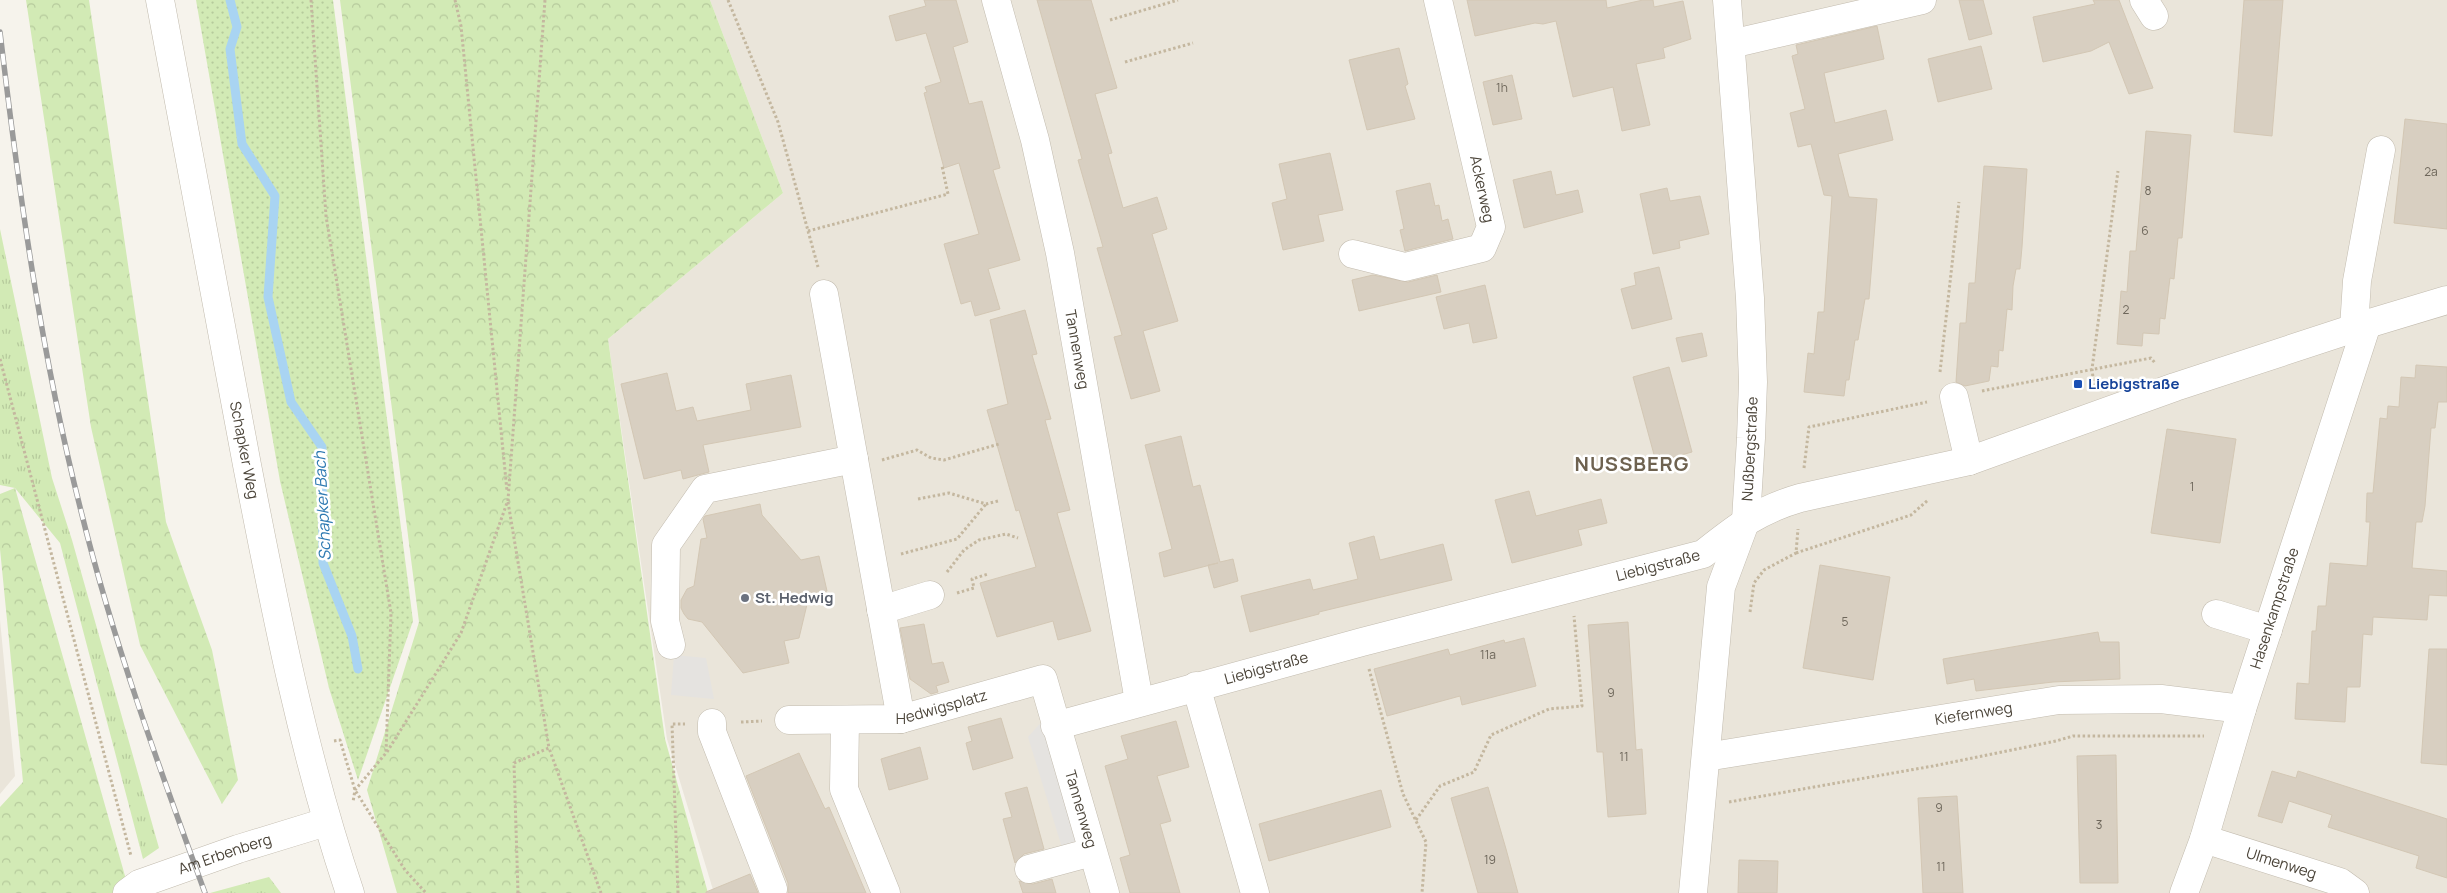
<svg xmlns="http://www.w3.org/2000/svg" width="2447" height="893" font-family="Manrope,sans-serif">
<defs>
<pattern id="grass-tufts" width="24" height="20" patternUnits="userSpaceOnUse" patternTransform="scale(1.25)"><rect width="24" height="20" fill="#d2eab5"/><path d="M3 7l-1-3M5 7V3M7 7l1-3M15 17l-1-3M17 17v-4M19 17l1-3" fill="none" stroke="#b6ca9c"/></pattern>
<pattern id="forest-crowns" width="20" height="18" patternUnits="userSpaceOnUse" patternTransform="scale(1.25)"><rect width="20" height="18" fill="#d2eab5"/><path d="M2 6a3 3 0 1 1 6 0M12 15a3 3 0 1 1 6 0" fill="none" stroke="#b6ca9c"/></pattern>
<pattern id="park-dots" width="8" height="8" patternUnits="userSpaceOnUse" patternTransform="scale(1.25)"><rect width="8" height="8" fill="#d2eab5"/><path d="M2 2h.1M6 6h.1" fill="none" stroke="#b6ca9c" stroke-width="1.8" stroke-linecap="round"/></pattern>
</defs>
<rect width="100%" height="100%" fill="#f6f3ec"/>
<path fill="#eae5da" d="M 710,0 L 2447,0 L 2447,893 L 714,893 L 667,739 L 608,339 L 783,193 Z
M 0,620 L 15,776 L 0,794 Z"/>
<path fill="url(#grass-tufts)" d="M 0,229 L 52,478 L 72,540 L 159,848 L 143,859 L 60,543 L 15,488 L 0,485 Z
M 269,877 L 281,893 L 210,893 Z"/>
<path fill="url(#forest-crowns)" d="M 26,0 L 89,0 L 166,522 L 212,650 L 238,780 L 222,804 L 140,645 L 91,427 Z
M 340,0 L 710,0 L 783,193 L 608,339 L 665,739 L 708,893 L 397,893 L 367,790 L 419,622 Z
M 15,488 L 129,890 L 125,893 L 0,893 L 0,807 L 23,782 L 0,549 L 0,494 Z"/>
<path fill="url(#park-dots)" d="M 196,0 L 333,0 L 413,621 L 358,780 L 329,688 L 280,481 Z"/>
<path fill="#e5e3e0" d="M 674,655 L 706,658 L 714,699 L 671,695 Z
M 1045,718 L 1080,842 L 1064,854 L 1028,737 Z"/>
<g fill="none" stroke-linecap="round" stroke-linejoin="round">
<path stroke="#a9d4f2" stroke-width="9" d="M 230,0 L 237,27 L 230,49 L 242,144 L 275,196 L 268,297 L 291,402 L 322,447 L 323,563 L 352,636 L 358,669"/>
</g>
<path fill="#d8cfc1" stroke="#d3c7b4" d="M 924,0 L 956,0 L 968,42 L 953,47 L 969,104 L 982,101 L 1000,168 L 993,170 L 1020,260 L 988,269 L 1000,309 L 975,316 L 971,301 L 961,304 L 944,244 L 979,234 L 959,163 L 944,168 L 924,93 L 927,92 L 925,87 L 941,82 L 926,33 L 896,41 L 889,16 L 926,6 Z
M 1037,0 L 1091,0 L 1117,88 L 1095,94 L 1112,153 L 1108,154 L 1123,208 L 1157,197 L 1167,229 L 1152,234 L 1178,321 L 1143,331 L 1160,391 L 1131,399 L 1114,337 L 1122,335 L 1097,248 L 1103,247 L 1078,160 L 1082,159 Z
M 1467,0 L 1606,0 L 1607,8 L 1643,0 L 1653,0 L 1654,7 L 1683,1 L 1691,39 L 1663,48 L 1665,58 L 1636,64 L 1650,125 L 1622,131 L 1613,87 L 1573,97 L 1556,21 L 1543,24 L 1535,23 L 1475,36 Z
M 1959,0 L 1983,0 L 1992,34 L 1969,40 Z
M 2093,0 L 2119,0 L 2153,88 L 2129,94 L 2109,42 L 2091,51 L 2043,62 L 2033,17 L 2095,4 Z
M 2244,0 L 2283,0 L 2272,136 L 2234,132 Z
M 1877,26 L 1884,59 L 1824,73 L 1835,123 L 1886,110 L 1893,140 L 1838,154 L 1849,197 L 1877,199 L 1869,299 L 1865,299 L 1858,340 L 1855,340 L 1849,380 L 1846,380 L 1844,396 L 1804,392 L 1808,353 L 1814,354 L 1818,312 L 1824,312 L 1832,196 L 1824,195 L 1811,144 L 1798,147 L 1790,113 L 1805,109 L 1792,56 L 1798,54 L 1796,45 Z
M 1981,46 L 1992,89 L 1938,102 L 1928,59 Z
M 1399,48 L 1408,84 L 1405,86 L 1415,119 L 1367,130 L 1349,60 Z
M 1512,75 L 1522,119 L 1493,125 L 1483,82 Z
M 2405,119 L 2447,124 L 2447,229 L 2394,223 Z
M 2146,131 L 2191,135 L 2182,238 L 2178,238 L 2174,279 L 2170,278 L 2165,319 L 2160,318 L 2159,334 L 2143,333 L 2142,346 L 2117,344 L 2121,291 L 2127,292 L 2130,251 L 2136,251 Z
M 1330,153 L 1343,210 L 1318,215 L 1324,241 L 1283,250 L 1272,203 L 1287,199 L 1279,164 Z
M 1984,166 L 2027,169 L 2022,247 L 2020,269 L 2016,269 L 2013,286 L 2012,310 L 2007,309 L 2003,351 L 1999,350 L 1998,367 L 1991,366 L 1989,381 L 1965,386 L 1956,382 L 1960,323 L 1966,323 L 1969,283 L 1975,283 Z
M 1551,171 L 1556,195 L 1578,190 L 1583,212 L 1524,228 L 1513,180 Z
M 1430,183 L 1435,206 L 1439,205 L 1442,221 L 1448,219 L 1453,239 L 1405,251 L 1400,230 L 1404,229 L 1396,191 Z
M 1667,188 L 1670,201 L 1700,196 L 1709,234 L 1679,241 L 1680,248 L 1653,254 L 1640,194 Z
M 1659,267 L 1672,319 L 1632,329 L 1621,289 L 1636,285 L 1634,273 Z
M 1373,275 L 1408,282 L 1437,275 L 1441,292 L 1359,311 L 1352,280 Z
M 1485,285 L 1497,338 L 1473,343 L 1469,323 L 1444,329 L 1436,297 Z
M 1025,310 L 1037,354 L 1032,355 L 1051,419 L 1045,420 L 1070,510 L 1057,513 L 1091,631 L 1058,640 L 1053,621 L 997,637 L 980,583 L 1036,567 L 1019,510 L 1016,511 L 987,410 L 1008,404 L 990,320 Z
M 1702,333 L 1707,356 L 1682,362 L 1676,338 Z
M 2416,365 L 2447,367 L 2447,402 L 2438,402 L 2435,428 L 2431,428 L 2425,506 L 2422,522 L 2416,522 L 2412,568 L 2447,571 L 2447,596 L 2429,595 L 2427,620 L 2373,617 L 2372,635 L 2363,634 L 2360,687 L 2347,687 L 2345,722 L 2295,719 L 2297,683 L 2309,684 L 2312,631 L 2316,631 L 2318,606 L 2326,606 L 2330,563 L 2367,566 L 2370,522 L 2366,522 L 2367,493 L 2373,493 L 2380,418 L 2387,419 L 2388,406 L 2399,407 L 2401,377 L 2415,378 Z
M 1669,367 L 1692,452 L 1656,462 L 1633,377 Z
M 667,373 L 676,411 L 693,407 L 697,421 L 751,410 L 746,384 L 791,375 L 801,427 L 703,445 L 709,472 L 683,479 L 681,470 L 644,479 L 621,384 Z
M 2167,429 L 2236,439 L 2220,543 L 2151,533 Z
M 1181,436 L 1193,487 L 1200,485 L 1220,562 L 1233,559 L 1238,581 L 1214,588 L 1208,565 L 1218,563 L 1164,577 L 1159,553 L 1172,549 L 1145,445 Z
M 1529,491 L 1536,516 L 1601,499 L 1607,523 L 1578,530 L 1582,545 L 1512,563 L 1495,500 Z
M 760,504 L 762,515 L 801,560 L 819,556 L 827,591 L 809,596 L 799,638 L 784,641 L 789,663 L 743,673 L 702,622 L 688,619 L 684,614 L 681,608 L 681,600 L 687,589 L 694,586 L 701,539 L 707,538 L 703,519 L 705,516 Z
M 1374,536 L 1380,560 L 1443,544 L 1452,580 L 1319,612 L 1319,614 L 1250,632 L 1241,596 L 1310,579 L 1313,590 L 1358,579 L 1349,543 Z
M 1820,565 L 1890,577 L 1873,680 L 1803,668 Z
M 1628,622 L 1636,750 L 1642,749 L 1646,814 L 1608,817 L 1603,752 L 1597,752 L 1588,625 Z
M 924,624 L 932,664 L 943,662 L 949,682 L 936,686 L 938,692 L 931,694 L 910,679 L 900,628 Z
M 2098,632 L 2100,642 L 2119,642 L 2120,679 L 2053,682 L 1976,691 L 1974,679 L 1947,684 L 1943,659 Z
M 1524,638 L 1536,686 L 1462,705 L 1460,696 L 1387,716 L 1374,669 L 1448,649 L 1450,655 L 1504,640 L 1505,643 Z
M 2429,649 L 2447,649 L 2447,765 L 2421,763 Z
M 1001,718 L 1013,758 L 973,770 L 966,743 L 972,741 L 968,727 Z
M 1176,721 L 1189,767 L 1157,776 L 1171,821 L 1160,824 L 1180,893 L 1130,893 L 1120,858 L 1130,855 L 1105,766 L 1128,759 L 1121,736 Z
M 920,747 L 928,779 L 889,790 L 881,759 Z
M 799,753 L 825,809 L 829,807 L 866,893 L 788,893 L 788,883 L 746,776 Z
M 2116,755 L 2118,883 L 2080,883 L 2077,756 Z
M 2272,771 L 2296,778 L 2298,771 L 2447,819 L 2447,878 L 2416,868 L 2419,856 L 2328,827 L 2332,815 L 2289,801 L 2282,823 L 2258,816 Z
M 1027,787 L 1044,849 L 1024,854 L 1015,863 L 1003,819 L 1012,817 L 1005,793 Z
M 1488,787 L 1506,849 L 1518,893 L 1478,893 L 1451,798 Z
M 1381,790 L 1391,827 L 1269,861 L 1259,824 Z
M 1957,796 L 1963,893 L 1923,893 L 1918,798 Z
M 1739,860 L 1778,861 L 1777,893 L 1738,893 Z
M 750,874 L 758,893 L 706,893 L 706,892 Z
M 1052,879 L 1056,893 L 1023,893 L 1019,881 L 1033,884 Z"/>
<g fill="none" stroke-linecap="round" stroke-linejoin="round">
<defs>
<g id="minor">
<path id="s1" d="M 160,0 C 188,155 217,310 247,465 C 275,609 303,754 350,893"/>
<path id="s2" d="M 996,0 L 1035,140 L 1060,253 L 1139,701"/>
<path d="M 2144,0 L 2154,16"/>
<path d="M 1731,44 L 1922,0"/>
<path d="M 1353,254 L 1405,267 L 1482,248 L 1491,227 L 1438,0"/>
<path d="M 824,294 L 901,719"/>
<path d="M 2354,328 L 2357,281 L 2381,150"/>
<path d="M 1954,397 L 1969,461"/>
<path d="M 881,610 L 930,595"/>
<path d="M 2216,614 L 2268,630"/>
<path d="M 671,645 L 665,621 L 666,545 L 705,489 L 854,459"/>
<path d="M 1196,686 L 1255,893"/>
<path id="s3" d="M 789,720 L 901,719 L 1043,679 L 1105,893"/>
<path d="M 845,720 L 844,789 L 886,893"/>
<path d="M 712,723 L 712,732 L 773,889"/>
<path id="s4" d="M 1055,726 L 1362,642 L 1703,554 C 1736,528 1758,510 1800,498 L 1969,461 L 2175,387 L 2367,324 L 2447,300"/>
<path id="s5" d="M 1706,757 L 2059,700 L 2161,699 L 2242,709"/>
<path id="s6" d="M 2204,839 L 2340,882 L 2355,893"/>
<path d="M 1029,869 L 1092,852"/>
<path id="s7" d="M 127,893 L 139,884 L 238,849 L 326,822"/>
<path id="s8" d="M 1693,893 L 1721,587 L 1746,520 L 1751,438 L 1753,382 L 1750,298 L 1727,0"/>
<path id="s9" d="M 2184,893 L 2204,839 L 2242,709 L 2367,324"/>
</g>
</defs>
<use href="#minor" stroke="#c2bbae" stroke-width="29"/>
<path stroke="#c4b79f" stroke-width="3" stroke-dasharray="2.5 2.5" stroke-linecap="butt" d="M 311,0 L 326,216 L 391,613 L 386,753 L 355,790 L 353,802
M 455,0 L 461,26 L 507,491
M 728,0 L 778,122 L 818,267
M 1110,20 L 1178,0
M 1125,62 L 1193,43
M 808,231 L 948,194 L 942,166
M 0,359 L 131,856
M 1940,372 L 1959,202
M 2094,386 L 2092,369 L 2118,171
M 1982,391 L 2151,358 L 2155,363
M 882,460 L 917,450 L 931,458 L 944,460 L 999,444
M 1804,468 L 1809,427 L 1927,402
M 918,499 L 949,493 L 986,504 L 998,501
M 508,502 L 549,748
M 1796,553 L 1911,515 L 1928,500
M 901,554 L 957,539 L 986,504
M 947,572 L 964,550 L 979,540 L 1006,534 L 1018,538
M 957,593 L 974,588 L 972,579 L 988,574
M 1750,612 L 1754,583 L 1764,570 L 1796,553 L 1798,529
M 1369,669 L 1403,794 L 1426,842 L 1422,893
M 741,722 L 762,721
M 334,741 L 340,740 L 355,790 L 405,870 L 426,893
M 387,752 L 461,633 L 508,500 L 545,0
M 1729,802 L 1933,766 L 2056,741 L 2073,736 L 2204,736
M 1416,820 L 1440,786 L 1474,772 L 1491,735 L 1549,709 L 1582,706 L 1574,616
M 518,893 L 514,763 L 549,748 L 601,893
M 678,893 L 672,724 L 685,724"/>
<use href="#minor" stroke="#fff" stroke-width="28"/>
<defs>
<path id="rail" d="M 0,32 C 19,193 41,354 81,511 C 113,641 159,767 205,893"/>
</defs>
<use href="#rail" stroke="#9a9a9a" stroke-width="5.5"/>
<use href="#rail" stroke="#fff" stroke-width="4" stroke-dasharray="11" stroke-linecap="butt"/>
</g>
<rect fill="#1a4fb4" stroke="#fff" stroke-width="2" x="2073" y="379" width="10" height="10" rx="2.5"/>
<circle fill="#6b7280" stroke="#fff" stroke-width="2" cx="745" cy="598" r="5"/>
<g text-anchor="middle" stroke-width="5" stroke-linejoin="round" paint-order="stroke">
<g font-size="12" fill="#6e675b">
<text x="1502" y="92">1h</text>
<text x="2431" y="176">2a</text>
<text x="2148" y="195">8</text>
<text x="2145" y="235">6</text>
<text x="2126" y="314">2</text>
<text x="2192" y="491">1</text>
<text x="1845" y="626">5</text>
<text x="1488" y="659">11a</text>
<text x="1611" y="697">9</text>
<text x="1624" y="761">11</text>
<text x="1939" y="812">9</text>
<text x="2099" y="829">3</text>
<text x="1490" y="864">19</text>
<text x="1941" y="871">11</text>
</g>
<g font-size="15" fill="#4b4439" stroke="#fff">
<text transform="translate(1482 189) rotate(78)" y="5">Ackerweg</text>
<text dy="5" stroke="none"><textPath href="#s2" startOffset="359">Tannenweg</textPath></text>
<text dy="5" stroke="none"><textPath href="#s1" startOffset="458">Schapker Weg</textPath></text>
<text dy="5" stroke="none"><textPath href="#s8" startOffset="450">Nußbergstraße</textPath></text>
<text dy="5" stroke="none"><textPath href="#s4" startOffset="624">Liebigstraße</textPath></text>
<text dy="5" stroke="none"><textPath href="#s9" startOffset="299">Hasenkampstraße</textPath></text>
<text dy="5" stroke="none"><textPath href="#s4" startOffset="219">Liebigstraße</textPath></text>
<text dy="5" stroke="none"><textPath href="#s3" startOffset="154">Hedwigsplatz</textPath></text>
<text dy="5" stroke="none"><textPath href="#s5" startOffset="271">Kiefernweg</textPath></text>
<text dy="5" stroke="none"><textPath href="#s3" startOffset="395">Tannenweg</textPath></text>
<text dy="5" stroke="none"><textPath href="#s7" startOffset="106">Am Erbenberg</textPath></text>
<text dy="5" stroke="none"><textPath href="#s6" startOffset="81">Ulmenweg</textPath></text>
</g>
<g font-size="15" font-weight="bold" fill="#164399" stroke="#fff" text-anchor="start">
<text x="2088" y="389">Liebigstraße</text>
</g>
<g font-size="15" font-weight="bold" fill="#5b616d" stroke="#fff" text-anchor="start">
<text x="755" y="603">St. Hedwig</text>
</g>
<g font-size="16" font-style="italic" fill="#2e7ab2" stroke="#fff">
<text transform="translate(322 506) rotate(-93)" y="6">Schapker Bach</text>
</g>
<g font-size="20" font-weight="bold" letter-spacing="1" fill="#6e6250" stroke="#fff">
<text x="1632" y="471">NUSSBERG</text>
</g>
</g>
</svg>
